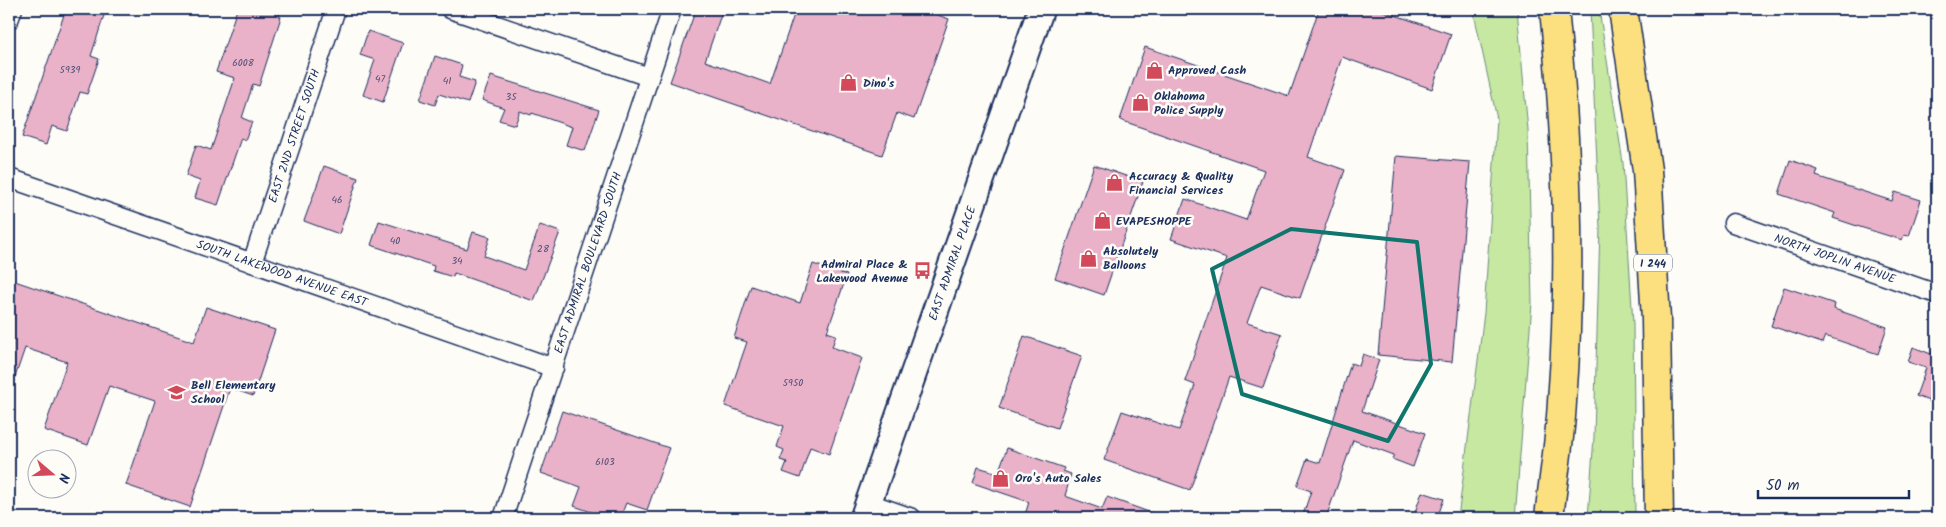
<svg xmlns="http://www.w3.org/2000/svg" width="1946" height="527" font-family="Kalam,sans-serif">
<rect width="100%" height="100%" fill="#fdfcf7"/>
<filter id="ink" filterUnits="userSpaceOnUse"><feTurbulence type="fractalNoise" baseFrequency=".02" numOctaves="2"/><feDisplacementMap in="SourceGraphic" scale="10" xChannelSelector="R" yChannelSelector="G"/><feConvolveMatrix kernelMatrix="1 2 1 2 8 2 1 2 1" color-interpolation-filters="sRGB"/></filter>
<g filter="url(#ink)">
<path fill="#c6e8a1" stroke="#708c80" d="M 1473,9 L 1517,9 L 1528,131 L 1532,303 L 1515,518 L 1458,518 L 1484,313 L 1497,119 Z
M 1590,9 L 1599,9 L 1623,163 L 1633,324 L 1635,518 L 1588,518 L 1594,437 L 1600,228 Z"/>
<path fill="#eab2c8" stroke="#1b2f5e" d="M 66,9 L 106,9 L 91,56 L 99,59 L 87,94 L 80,92 L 67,131 L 52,126 L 46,145 L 22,137 Z
M 237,9 L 281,9 L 279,16 L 281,17 L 259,86 L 253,84 L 242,118 L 252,122 L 245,140 L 241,138 L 218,205 L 195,198 L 200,181 L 186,176 L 196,145 L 211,150 L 235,78 L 216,72 Z
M 696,9 L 723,9 L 705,61 L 770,84 L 796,9 L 921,9 L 949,19 L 914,119 L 897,113 L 882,155 L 670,82 Z
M 1319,9 L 1377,9 L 1451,34 L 1432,89 L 1342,57 L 1308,157 L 1345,170 L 1300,298 L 1261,285 L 1247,323 L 1282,334 L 1263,388 L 1229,377 L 1190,490 L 1104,460 L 1122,411 L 1179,430 L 1195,385 L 1185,381 L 1227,258 L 1171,239 L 1185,199 L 1246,220 L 1264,170 L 1120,120 L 1145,47 L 1289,96 Z
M 368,31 L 403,43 L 383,102 L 363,95 L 375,60 L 360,55 Z
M 435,56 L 462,65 L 459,77 L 475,82 L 468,103 L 439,94 L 435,105 L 420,100 Z
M 491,76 L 599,110 L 585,151 L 566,145 L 572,127 L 532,113 L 531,115 L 520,111 L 515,125 L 499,120 L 504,108 L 482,100 Z
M 1396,156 L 1470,162 L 1452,362 L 1378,355 Z
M 1790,160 L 1818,170 L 1816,176 L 1892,201 L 1895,192 L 1921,200 L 1909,236 L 1904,235 L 1902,240 L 1860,227 L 1833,218 L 1835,213 L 1779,194 Z
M 1094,165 L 1143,182 L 1104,295 L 1055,278 Z
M 324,166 L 358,178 L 339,234 L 304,221 Z
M 379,221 L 467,249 L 473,232 L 490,237 L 484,256 L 524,270 L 540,225 L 560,232 L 534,301 L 454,273 L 453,277 L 433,271 L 434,266 L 371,245 Z
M 813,264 L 847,275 L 827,332 L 836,335 L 832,347 L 862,358 L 829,454 L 810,447 L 800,478 L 783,472 L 787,462 L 780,460 L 784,450 L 777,447 L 784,426 L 725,406 L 747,342 L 734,338 L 751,286 L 800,303 Z
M 9,279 L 194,342 L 206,307 L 275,330 L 253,396 L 230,388 L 190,507 L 126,485 L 155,401 L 109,386 L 88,445 L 44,430 L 67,362 L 25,348 L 12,386 L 9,386 Z
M 1784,287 L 1835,304 L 1834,309 L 1887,327 L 1878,354 L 1825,336 L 1822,343 L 1771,326 Z
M 1024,336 L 1082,356 L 1057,428 L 999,408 Z
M 1935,343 L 1937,344 L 1937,404 L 1916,396 L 1926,368 L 1908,362 L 1913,347 L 1931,354 Z
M 1363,354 L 1379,360 L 1362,411 L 1425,433 L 1413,467 L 1392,459 L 1394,455 L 1353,440 L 1326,518 L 1302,518 L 1311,491 L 1297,486 L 1307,459 L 1320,463 L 1351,363 L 1359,366 Z
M 562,411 L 669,448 L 647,510 L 626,503 L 620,518 L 609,518 L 574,506 L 581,487 L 541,473 Z
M 1007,448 L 1064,468 L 1063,471 L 1071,474 L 1065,496 L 1102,509 L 1107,497 L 1160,516 L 1160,518 L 1024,518 L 1029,502 L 973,483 L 978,467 L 998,473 Z
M 1422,492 L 1444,499 L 1437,518 L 1413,518 Z"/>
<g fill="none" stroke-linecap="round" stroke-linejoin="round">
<defs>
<g id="street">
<path d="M 450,9 L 649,77"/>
<path d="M 9,20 L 13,9"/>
<path id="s1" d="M 9,178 L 554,368"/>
<path id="s2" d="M 1733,223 L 1937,294"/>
<path id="s3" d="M 252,263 L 336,9"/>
<path d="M 869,503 L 912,518"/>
<path id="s4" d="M 503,518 L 672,9"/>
</g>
<g id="secondary">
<path id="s5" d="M 863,518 L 1041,9"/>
</g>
<path id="highway" d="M 1623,9 L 1647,170 L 1656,319 L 1659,518
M 1549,518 C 1553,480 1560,441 1562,402 C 1572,272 1567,138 1554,9"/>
</defs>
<use href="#street" stroke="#1b2f5e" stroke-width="21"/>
<use href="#secondary" stroke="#1b2f5e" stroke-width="29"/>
<use href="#highway" stroke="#1b2f5e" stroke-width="31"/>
<use href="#street" stroke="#fdfcf7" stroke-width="18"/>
<use href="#secondary" stroke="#fdfcf7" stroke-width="25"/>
<use href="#highway" stroke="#fce080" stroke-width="28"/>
</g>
</g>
<path fill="none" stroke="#0f766e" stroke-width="4" stroke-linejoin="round" d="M 1291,229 L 1417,242 L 1431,364 L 1388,441 L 1242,394 L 1212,269 Z"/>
<defs>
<symbol id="shop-bare" viewBox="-9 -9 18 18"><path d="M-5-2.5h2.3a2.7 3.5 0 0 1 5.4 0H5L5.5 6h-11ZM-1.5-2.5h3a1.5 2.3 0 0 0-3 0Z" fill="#d1495b" stroke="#fdfcf7" stroke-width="2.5" paint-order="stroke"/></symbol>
<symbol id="bus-bare" viewBox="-9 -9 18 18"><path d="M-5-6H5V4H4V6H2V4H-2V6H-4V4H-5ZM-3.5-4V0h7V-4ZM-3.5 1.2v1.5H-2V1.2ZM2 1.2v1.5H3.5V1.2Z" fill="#d1495b" stroke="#fdfcf7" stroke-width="2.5" paint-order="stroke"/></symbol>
<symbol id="school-bare" viewBox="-9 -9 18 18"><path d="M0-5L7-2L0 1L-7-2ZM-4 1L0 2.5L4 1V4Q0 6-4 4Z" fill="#d1495b" stroke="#fdfcf7" stroke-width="2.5" paint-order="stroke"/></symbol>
</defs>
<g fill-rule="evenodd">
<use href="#shop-bare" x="1142" y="58" width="25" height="25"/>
<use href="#shop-bare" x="836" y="70" width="25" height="25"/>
<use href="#shop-bare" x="1128" y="90" width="25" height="25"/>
<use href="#shop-bare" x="1102" y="170" width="25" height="25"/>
<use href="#shop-bare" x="1090" y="208" width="25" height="25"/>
<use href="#shop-bare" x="1076" y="246" width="25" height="25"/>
<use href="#bus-bare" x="910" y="258" width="25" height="25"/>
<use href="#school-bare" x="164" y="380" width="25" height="25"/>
<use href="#shop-bare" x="988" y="466" width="25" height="25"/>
</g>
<g text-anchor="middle" stroke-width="5" stroke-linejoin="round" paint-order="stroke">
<g font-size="10" fill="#4f5078">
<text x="243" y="66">6008</text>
<text x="70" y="73">5939</text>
<text x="380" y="82">47</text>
<text x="447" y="84">41</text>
<text x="511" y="100">35</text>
<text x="337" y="203">46</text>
<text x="395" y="244">40</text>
<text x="543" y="252">28</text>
<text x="457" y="264">34</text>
<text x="793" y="386">5950</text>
<text x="605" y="465">6103</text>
</g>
<rect fill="#fdfcf7" stroke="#5f6c8c" stroke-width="1" x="1634" y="254.5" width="38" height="17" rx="4"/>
<g font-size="11" font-weight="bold" fill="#1b2f5e">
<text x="1653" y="267">I 244</text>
</g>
<g font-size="12" font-weight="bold" fill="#1b2f5e" stroke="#fdfcf7" text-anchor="start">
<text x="1168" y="74">Approved Cash</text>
<text x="863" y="87">Dino's</text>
<text x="1154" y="100">Oklahoma<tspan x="1154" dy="14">Police Supply</tspan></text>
<text x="1129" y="180">Accuracy &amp; Quality<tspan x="1129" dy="14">Financial Services</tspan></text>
<text x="1116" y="225">EVAPESHOPPE</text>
<text x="1103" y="255">Absolutely<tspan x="1103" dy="14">Balloons</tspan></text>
<text x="908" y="268" text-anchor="end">Admiral Place &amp;<tspan x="908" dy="14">Lakewood Avenue</tspan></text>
<text x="191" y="389">Bell Elementary<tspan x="191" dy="14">School</tspan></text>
<text x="1015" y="482">Oro's Auto Sales</text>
</g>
<g font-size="12" fill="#1b2f5e" stroke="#fdfcf7">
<text dy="4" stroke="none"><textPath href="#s3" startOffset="134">EAST 2ND STREET SOUTH</textPath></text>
<text dy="4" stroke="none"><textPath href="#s2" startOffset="108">NORTH JOPLIN AVENUE</textPath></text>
<text dy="4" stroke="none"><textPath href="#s5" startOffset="270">EAST ADMIRAL PLACE</textPath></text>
<text dy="4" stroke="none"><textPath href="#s4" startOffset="269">EAST ADMIRAL BOULEVARD SOUTH</textPath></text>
<text dy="4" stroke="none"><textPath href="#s1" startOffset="289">SOUTH LAKEWOOD AVENUE EAST</textPath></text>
</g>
</g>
<rect width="1946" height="527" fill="none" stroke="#fdfcf7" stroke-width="30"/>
<rect x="15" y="15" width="1916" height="497" fill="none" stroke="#1b2f5e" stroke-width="2" filter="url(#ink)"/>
<g transform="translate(52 474) rotate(109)"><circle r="24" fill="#fdfcf7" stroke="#a3aaba"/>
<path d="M0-4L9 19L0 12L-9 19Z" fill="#d1495b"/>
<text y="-8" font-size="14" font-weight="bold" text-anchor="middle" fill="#1b2f5e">N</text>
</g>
<path d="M1758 490v8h151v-8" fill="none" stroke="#1b2f5e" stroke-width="2.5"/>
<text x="1766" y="490" font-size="15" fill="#1b2f5e" stroke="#fdfcf7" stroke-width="4" paint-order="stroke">50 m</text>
</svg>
